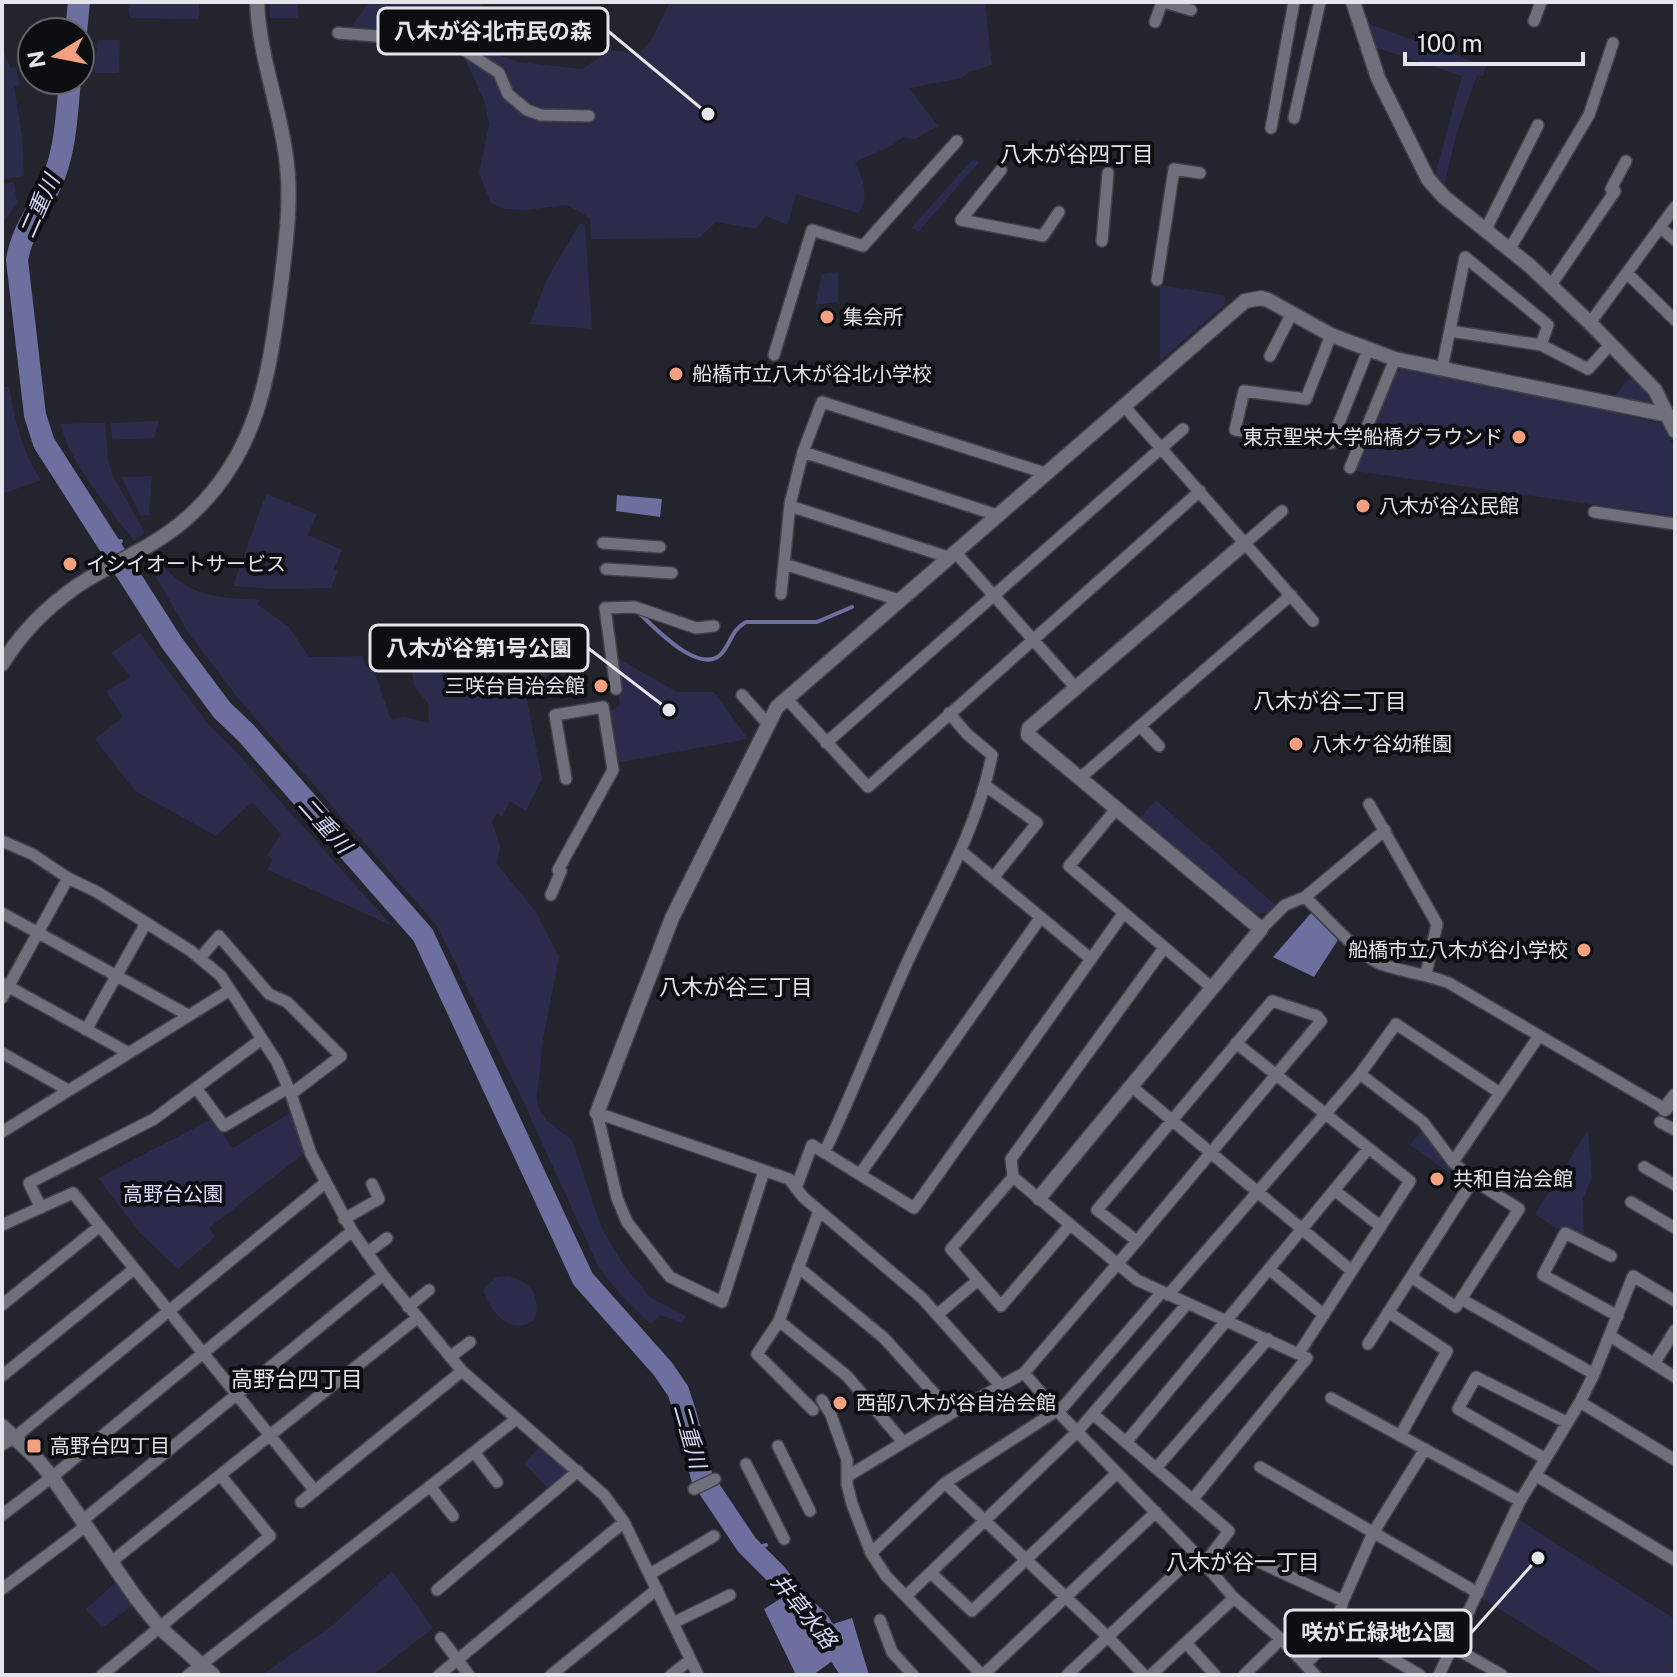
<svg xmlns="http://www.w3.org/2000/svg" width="1677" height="1677" font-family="'Public Sans','Noto Sans JP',sans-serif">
<rect width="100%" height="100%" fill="#23242d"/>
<path fill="#2b2c4b" d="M 128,2 L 199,2 L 199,19 L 130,18 Z
M 269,2 L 298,2 L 298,18 L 270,18 Z
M 369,2 L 482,2 L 491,29 L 488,51 L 518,62 L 582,69 L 611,50 L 639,53 L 651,41 L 670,2 L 985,2 L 992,65 L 969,72 L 962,78 L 909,88 L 938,126 L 915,139 L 903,137 L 893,145 L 855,162 C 863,176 870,200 858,213 L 796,194 L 788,225 L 766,216 L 756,229 L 716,222 L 699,238 L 591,239 L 590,218 L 567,205 L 526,210 L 505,209 L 491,203 L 479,172 L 489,125 L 485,103 L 467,63 L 465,44 L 461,33 L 439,30 L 432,36 L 349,30 Z
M 1369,24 L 1486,66 L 1483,76 L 1477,75 L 1456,135 L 1444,187 L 1435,175 L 1462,76 L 1374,47 Z
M 98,40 L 120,40 L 119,73 L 94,73 Z
M 2,47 L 10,68 L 16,67 L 20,84 L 14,87 L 22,135 L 24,176 L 2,179 Z
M 973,159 L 979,162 L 919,231 L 911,228 Z
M 14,182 L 17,204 L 6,219 L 2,219 L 2,183 Z
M 580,223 L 585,225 L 592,329 L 530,324 L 547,279 Z
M 838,272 L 838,302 L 815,305 L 822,274 Z
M 1160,285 L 1224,295 L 1226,304 L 1160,361 Z
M 1402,369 L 1532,393 L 1663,424 L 1675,449 L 1675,516 L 1355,471 L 1394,373 Z
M 1631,376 L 1653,398 L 1648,405 L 1614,397 Z
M 2,387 L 9,387 C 15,421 22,451 41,480 L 2,494 Z
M 159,421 L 154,438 L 112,440 L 111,423 Z
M 105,423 L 108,460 L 112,474 L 145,533 L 134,541 C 112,512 67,460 61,424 Z
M 152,476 L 149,515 L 141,516 L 121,477 Z
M 266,494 L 317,514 L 308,535 L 342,550 L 334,569 L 338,571 L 331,588 L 275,589 L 233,586 Z
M 156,557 C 188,598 213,597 261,600 L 257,604 L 289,627 L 309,657 L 363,656 L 365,666 L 374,671 L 391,719 L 404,717 L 429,723 L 428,703 L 414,686 L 410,658 L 372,660 L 370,630 L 411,630 L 413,640 L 426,651 L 445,680 L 460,687 L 481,689 L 504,678 L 545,673 L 546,677 C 540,683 531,684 525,689 L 542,779 L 526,811 L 510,801 L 502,816 L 497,813 L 492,822 L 500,846 L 497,864 L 536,912 L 559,957 L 543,1039 L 537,1097 L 539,1109 L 547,1121 L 572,1140 L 602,1229 L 623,1264 L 651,1298 L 686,1316 L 682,1323 L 661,1315 L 650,1324 L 622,1296 L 599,1268 L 523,1101 L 437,926 L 237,697 L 187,631 L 148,563 Z
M 140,633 L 209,725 L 230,745 L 391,925 L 268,870 L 272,859 L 267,855 L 281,834 L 252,802 L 216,836 L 135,791 L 95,739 L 123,717 L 106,691 L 131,677 L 111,653 Z
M 614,656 L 677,692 L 714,692 L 748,739 L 621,762 L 617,760 L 609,712 L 620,705 Z
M 1156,800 L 1275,905 L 1269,913 L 1255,914 L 1138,820 Z
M 293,1111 L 305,1147 L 303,1154 L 209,1228 L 215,1237 L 178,1269 L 140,1233 L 98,1178 L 212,1119 L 233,1148 Z
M 1422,1130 L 1453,1169 L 1449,1173 L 1410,1145 Z
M 1588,1130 L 1592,1178 L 1583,1199 L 1584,1238 L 1560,1231 L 1535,1214 Z
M 509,1276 C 531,1282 541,1296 535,1319 C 511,1338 491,1313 483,1290 L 496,1277 Z
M 540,1447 L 567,1468 L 567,1474 L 549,1490 L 524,1463 Z
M 1516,1518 L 1675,1619 L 1675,1675 L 1605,1675 L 1480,1597 Z
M 392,1571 L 433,1628 L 373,1675 L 262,1675 L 334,1624 Z
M 117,1581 L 133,1605 L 102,1628 L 86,1609 Z"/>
<path fill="#6d709e" d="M 617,495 L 662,499 L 660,517 L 616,511 Z
M 1311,913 L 1338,940 L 1314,977 L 1273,957 Z
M 783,1597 L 810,1625 L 835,1659 L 813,1675 L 796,1675 L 764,1609 Z
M 852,1618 L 869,1675 L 863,1675 L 830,1625 Z"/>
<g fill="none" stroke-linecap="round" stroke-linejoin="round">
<path stroke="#6d709e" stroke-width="4" d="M 111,548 L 121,541
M 639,613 C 654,627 702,679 723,652 C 731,641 733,629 746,622 L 817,622 L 852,607
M 751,1549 L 766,1545"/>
<path stroke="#6d709e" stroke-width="22" d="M 76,32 L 79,2
M 70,80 C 67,111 66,144 55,174 C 44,204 22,228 17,260 L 35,415 L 44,443 L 172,643 L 222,710 L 246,733 L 423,935 L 583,1279 L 663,1369 L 678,1391 L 686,1415 L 702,1478 L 747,1545 L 776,1574 L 798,1602 L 818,1621 L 853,1675"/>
<defs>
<path id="minor" d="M 1164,2 L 1191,10
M 1534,21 L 1541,2
M 1155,22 L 1162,2
M 338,33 L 452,42 L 499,73 L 508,94 L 527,110 L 541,115 L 589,116
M 1294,118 L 1320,2
M 1271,128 L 1294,2
M 1001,170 L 961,220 L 1043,236 L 1059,212
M 1660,227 L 1675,240
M 1485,231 L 1538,125
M 1102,241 L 1108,173
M 1509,250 L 1589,115 L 1613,43
M 1627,273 L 1675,320
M 1157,280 L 1174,169 L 1200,173
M 1551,285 L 1615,191 L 1611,189 L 1626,161
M 1590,323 L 1675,207
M 1450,331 L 1541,345 L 1588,369 L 1610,345
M 1331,335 L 1306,399 L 1244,391 L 1235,430 L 1331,443 L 1368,350
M 774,355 L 812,230 L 863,246 L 957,141
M 1270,356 L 1292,313
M 1442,368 L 1465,257 L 1548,325 L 1541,345
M 1123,405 L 1313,621
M 803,452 L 997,515
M 1350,468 L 1395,359
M 790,504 L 784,564 L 899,600
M 1594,512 L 1675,524
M 603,543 L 660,547
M 1245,543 L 1282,511
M 955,552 L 1076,688
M 948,557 L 793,507 L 790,504 L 803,452 L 822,402 L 1045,473
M 606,569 L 672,573
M 781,594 L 784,564
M 616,689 L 605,608 L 635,607 L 696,628 L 714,626
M 742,695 L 768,724
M 786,698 L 868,787 L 1200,491
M 1140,726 L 1159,746
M 826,743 L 1183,429
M 1080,778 L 1291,595
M 986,786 L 1037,823 L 993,878
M 1369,804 L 1437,924 L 1426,974
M 1116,809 L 1069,866 L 1211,987
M 2,841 L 32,854 L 68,878 L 97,892 L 191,951 L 221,976 L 277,1062 L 291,1094 L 311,1154 L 352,1231 L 383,1275 L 462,1371 L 604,1495 L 624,1522 L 698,1675
M 961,851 L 1091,959
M 558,870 L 613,770 L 603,707 L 555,715 L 566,779
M 551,895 L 561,871
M 1305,897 C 1323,914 1359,956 1381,964 C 1403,972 1426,974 1449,983 L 1665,1109
M 2,913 L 188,1015
M 1261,929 L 1285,905 L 1305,897 L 1385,830
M 1164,948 L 1011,1159 L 1013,1177 L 1137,1280 L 1307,1358 L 1193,1499
M 200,958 L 219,936 L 269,994 L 287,1002 L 341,1056 L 291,1094
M 2,983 L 127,1052
M 2,998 L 68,878
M 86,1030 L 146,923
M 1236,1043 L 1410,1181 L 1299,1353
M 2,1053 L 68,1090
M 1360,1074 L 1423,1122 L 1453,1162 L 1473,1180 L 1519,1209 L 1456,1307 L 1411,1277
M 1131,1086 L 1352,1271
M 197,1089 L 224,1126 L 288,1088
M 597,1113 L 789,1179 L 803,1197 L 922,1298 L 1000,1385
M 597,1113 L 617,1198 L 627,1222 L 670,1277 L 722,1302 L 764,1171
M 1660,1122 L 1675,1130
M 2,1132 L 230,990
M 825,1151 C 856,1086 881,1019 911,954 C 942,888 978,826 992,755 L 967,734 L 949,713
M 1453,1162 L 1539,1036
M 1644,1167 L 1675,1185
M 860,1174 L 1041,917
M 1013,1177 L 951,1249 L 1001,1306 L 1069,1226
M 796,1188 L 812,1145 L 914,1208 L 1123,914
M 1334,1190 L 1380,1226
M 1631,1202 L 1675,1228
M 41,1208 L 29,1183 L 154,1119 L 262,1039
M 344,1219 L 379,1199 L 372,1184
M 2,1225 L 73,1193 L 315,1491
M 367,1253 L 387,1238
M 1611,1256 L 1565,1233 L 1543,1275 L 1618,1316
M 798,1267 L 884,1338 L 952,1413
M 1269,1269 L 1324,1315
M 1168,1295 L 1360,1074 L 1396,1024 L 1500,1093
M 1461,1299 L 1594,1374
M 2,1305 L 100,1226
M 408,1307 L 429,1290
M 1388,1312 L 1447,1351 L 1400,1436
M 938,1314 L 978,1280
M 779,1321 L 847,1376 L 903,1442
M 1610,1336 L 1675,1377
M 1368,1344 L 1473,1180
M 450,1357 L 470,1342
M 1654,1364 L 1675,1330
M 1024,1373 L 1056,1410 L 1196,1554 L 1234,1598 L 1281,1639 L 1315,1675
M 2,1376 L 134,1269
M 1331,1398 L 1520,1501
M 822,1400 L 831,1415 L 847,1460 L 847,1484 L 852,1504 L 871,1553 L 886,1576 L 982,1675
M 1580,1402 L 1675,1460
M 813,1410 L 757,1354 L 779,1321 L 819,1211
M 1093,1414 L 1229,1531 L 1204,1564
M 1127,1441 L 1368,1149
M 2,1445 L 14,1438 L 325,1183
M 778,1446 L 810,1511
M 474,1452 L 497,1482
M 1544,1458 L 1458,1409 L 1476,1377 L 1566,1422
M 746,1464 L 784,1539
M 1157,1467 L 1268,1339
M 1260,1467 L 1478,1593
M 1535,1475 L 1675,1560
M 848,1476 L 952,1413 L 1024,1373 L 1137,1241 L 1097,1210 L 1272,1001 L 1317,1016 L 1321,1021 L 1137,1241
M 945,1483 L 1109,1638 L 1144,1675
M 430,1486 L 453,1516
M 694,1489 L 715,1479
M 301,1502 L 462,1371
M 2,1515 L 52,1477 L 352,1231
M 83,1520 L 383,1275
M 871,1553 L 945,1483 L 1064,1406 L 1161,1293
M 111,1562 L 417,1318
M 1259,1562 L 1343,1601
M 931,1573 L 972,1611 L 1117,1473
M 650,1574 L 714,1536
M 2,1589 L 86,1526
M 437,1590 L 578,1471
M 906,1596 L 1077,1432 L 1187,1304
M 880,1620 L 892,1652 L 913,1675
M 673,1623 L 730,1595
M 1336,1626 L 1420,1675
M 441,1638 L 469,1675
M 1186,1643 L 1215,1675
M 1453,1647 L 1502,1675
M 1306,1664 L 1321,1648 L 1336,1626 L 1343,1601 L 1373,1533 L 1425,1449
M 102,1675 L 270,1536 L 221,1476
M 188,1675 L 515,1420
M 439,1675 L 624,1522
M 551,1675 L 657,1589
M 671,1675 L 690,1660
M 983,1675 L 1156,1512
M 1067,1675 L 1196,1554
M 1151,1675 L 1234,1598
M 1244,1675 L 1281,1639
M 1439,1675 L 1520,1501 L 1580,1402 L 1594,1374 L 1633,1276 L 1675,1301"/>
<path id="tertiary" d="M 1353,2 L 1378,78 L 1428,179 L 1444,197 L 1530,266 L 1590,323 L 1655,390 L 1675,431
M 2,664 C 21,633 47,607 77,586 C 113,562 153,548 186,519 C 259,455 269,375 281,284 C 286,242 292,198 286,157 C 279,104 259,55 257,2
M 1665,1109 L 1675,1096
M 597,1113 L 672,918 L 777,707 L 1245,301 L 1261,298 L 1268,300 L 1331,335 L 1395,359 L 1668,415
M 1039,1198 L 1261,929 L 1028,735 L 1029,728 L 1245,543
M 2,1426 L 36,1458 L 52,1477 L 136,1598 L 160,1628 L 213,1675"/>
</defs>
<use href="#minor" stroke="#414148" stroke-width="14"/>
<use href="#tertiary" stroke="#414148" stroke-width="17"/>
<use href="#minor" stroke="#6e707b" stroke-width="11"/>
<use href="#tertiary" stroke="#6e707b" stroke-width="14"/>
</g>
<g fill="#f2a07f" stroke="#0d0e12" stroke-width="3">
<circle cx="827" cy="317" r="8"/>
<circle cx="676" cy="374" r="8"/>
<circle cx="1519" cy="437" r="8"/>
<circle cx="1363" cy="506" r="8"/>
<circle cx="70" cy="564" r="8"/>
<circle cx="601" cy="686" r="8"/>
<circle cx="1296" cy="744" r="8"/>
<circle cx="1584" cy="950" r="8"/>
<circle cx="1437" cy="1179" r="8"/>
<circle cx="840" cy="1403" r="8"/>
<rect x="26" y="1438" width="16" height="16" rx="4"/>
</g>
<g text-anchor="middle" stroke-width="8" stroke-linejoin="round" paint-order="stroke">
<g font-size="20" fill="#e4e5eb" stroke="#0d0e12" text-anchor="start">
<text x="843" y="324">集会所</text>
<text x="692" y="381">船橋市立八木が谷北小学校</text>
<text x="1503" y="444" text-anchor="end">東京聖栄大学船橋グラウンド</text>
<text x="1379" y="513">八木が谷公民館</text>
<text x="86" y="571">イシイオートサービス</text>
<text x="585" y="693" text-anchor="end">三咲台自治会館</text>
<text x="1312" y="751">八木ケ谷幼稚園</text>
<text x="1568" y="957" text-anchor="end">船橋市立八木が谷小学校</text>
<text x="1453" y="1186">共和自治会館</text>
<text x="856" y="1410">西部八木が谷自治会館</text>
<text x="50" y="1453">高野台四丁目</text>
</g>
<g font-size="20" fill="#daddfb" stroke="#0d0e12">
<text x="173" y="1201">高野台公園</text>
</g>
<g font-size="22" fill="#e4e5eb" stroke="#0d0e12">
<text x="1077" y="162">八木が谷四丁目</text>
<text x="1330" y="709">八木が谷二丁目</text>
<text x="736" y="995">八木が谷三丁目</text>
<text x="297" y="1387">高野台四丁目</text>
<text x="1243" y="1570">八木が谷一丁目</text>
</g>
<g font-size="22" font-style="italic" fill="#d3d6f4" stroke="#0d0e12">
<text transform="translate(39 206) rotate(-66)" y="8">二重川</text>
<text transform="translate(325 825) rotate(48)" y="8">二重川</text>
<text transform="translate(690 1436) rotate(74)" y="8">二重川</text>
<text transform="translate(804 1611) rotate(51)" y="8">井草水路</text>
</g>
</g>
<path fill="none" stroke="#e4e5eb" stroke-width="3" d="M708 114L608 31M669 710L588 648M1538 1558L1471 1633"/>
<g fill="#e4e5eb" stroke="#0d0e12" stroke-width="3">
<circle cx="708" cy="114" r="8"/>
<circle cx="669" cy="710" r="8"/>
<circle cx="1538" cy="1558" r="8"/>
</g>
<g fill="#0d0e12" stroke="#e4e5eb" stroke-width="3">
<rect x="378" y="8" width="230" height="46" rx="8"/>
<rect x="370" y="625" width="218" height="46" rx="8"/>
<rect x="1285" y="1610" width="186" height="46" rx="8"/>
</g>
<g font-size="22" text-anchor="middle" font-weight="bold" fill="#e4e5eb">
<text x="493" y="39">八木が谷北市民の森</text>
<text x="479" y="656">八木が谷第1号公園</text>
<text x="1378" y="1640">咲が丘緑地公園</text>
</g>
<rect width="1677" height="1677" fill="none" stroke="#e4e5eb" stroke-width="8"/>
<g transform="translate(56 56) rotate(260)"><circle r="38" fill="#0d0e12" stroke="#636469" stroke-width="2"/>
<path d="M0-6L14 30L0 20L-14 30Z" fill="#f2a07f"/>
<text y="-12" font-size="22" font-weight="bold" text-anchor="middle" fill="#e4e5eb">N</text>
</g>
<path d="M1405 52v12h178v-12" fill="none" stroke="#e4e5eb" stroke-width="4"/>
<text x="1417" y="52" font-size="24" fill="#e4e5eb" stroke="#0d0e12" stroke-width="6" paint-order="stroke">100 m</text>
</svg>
